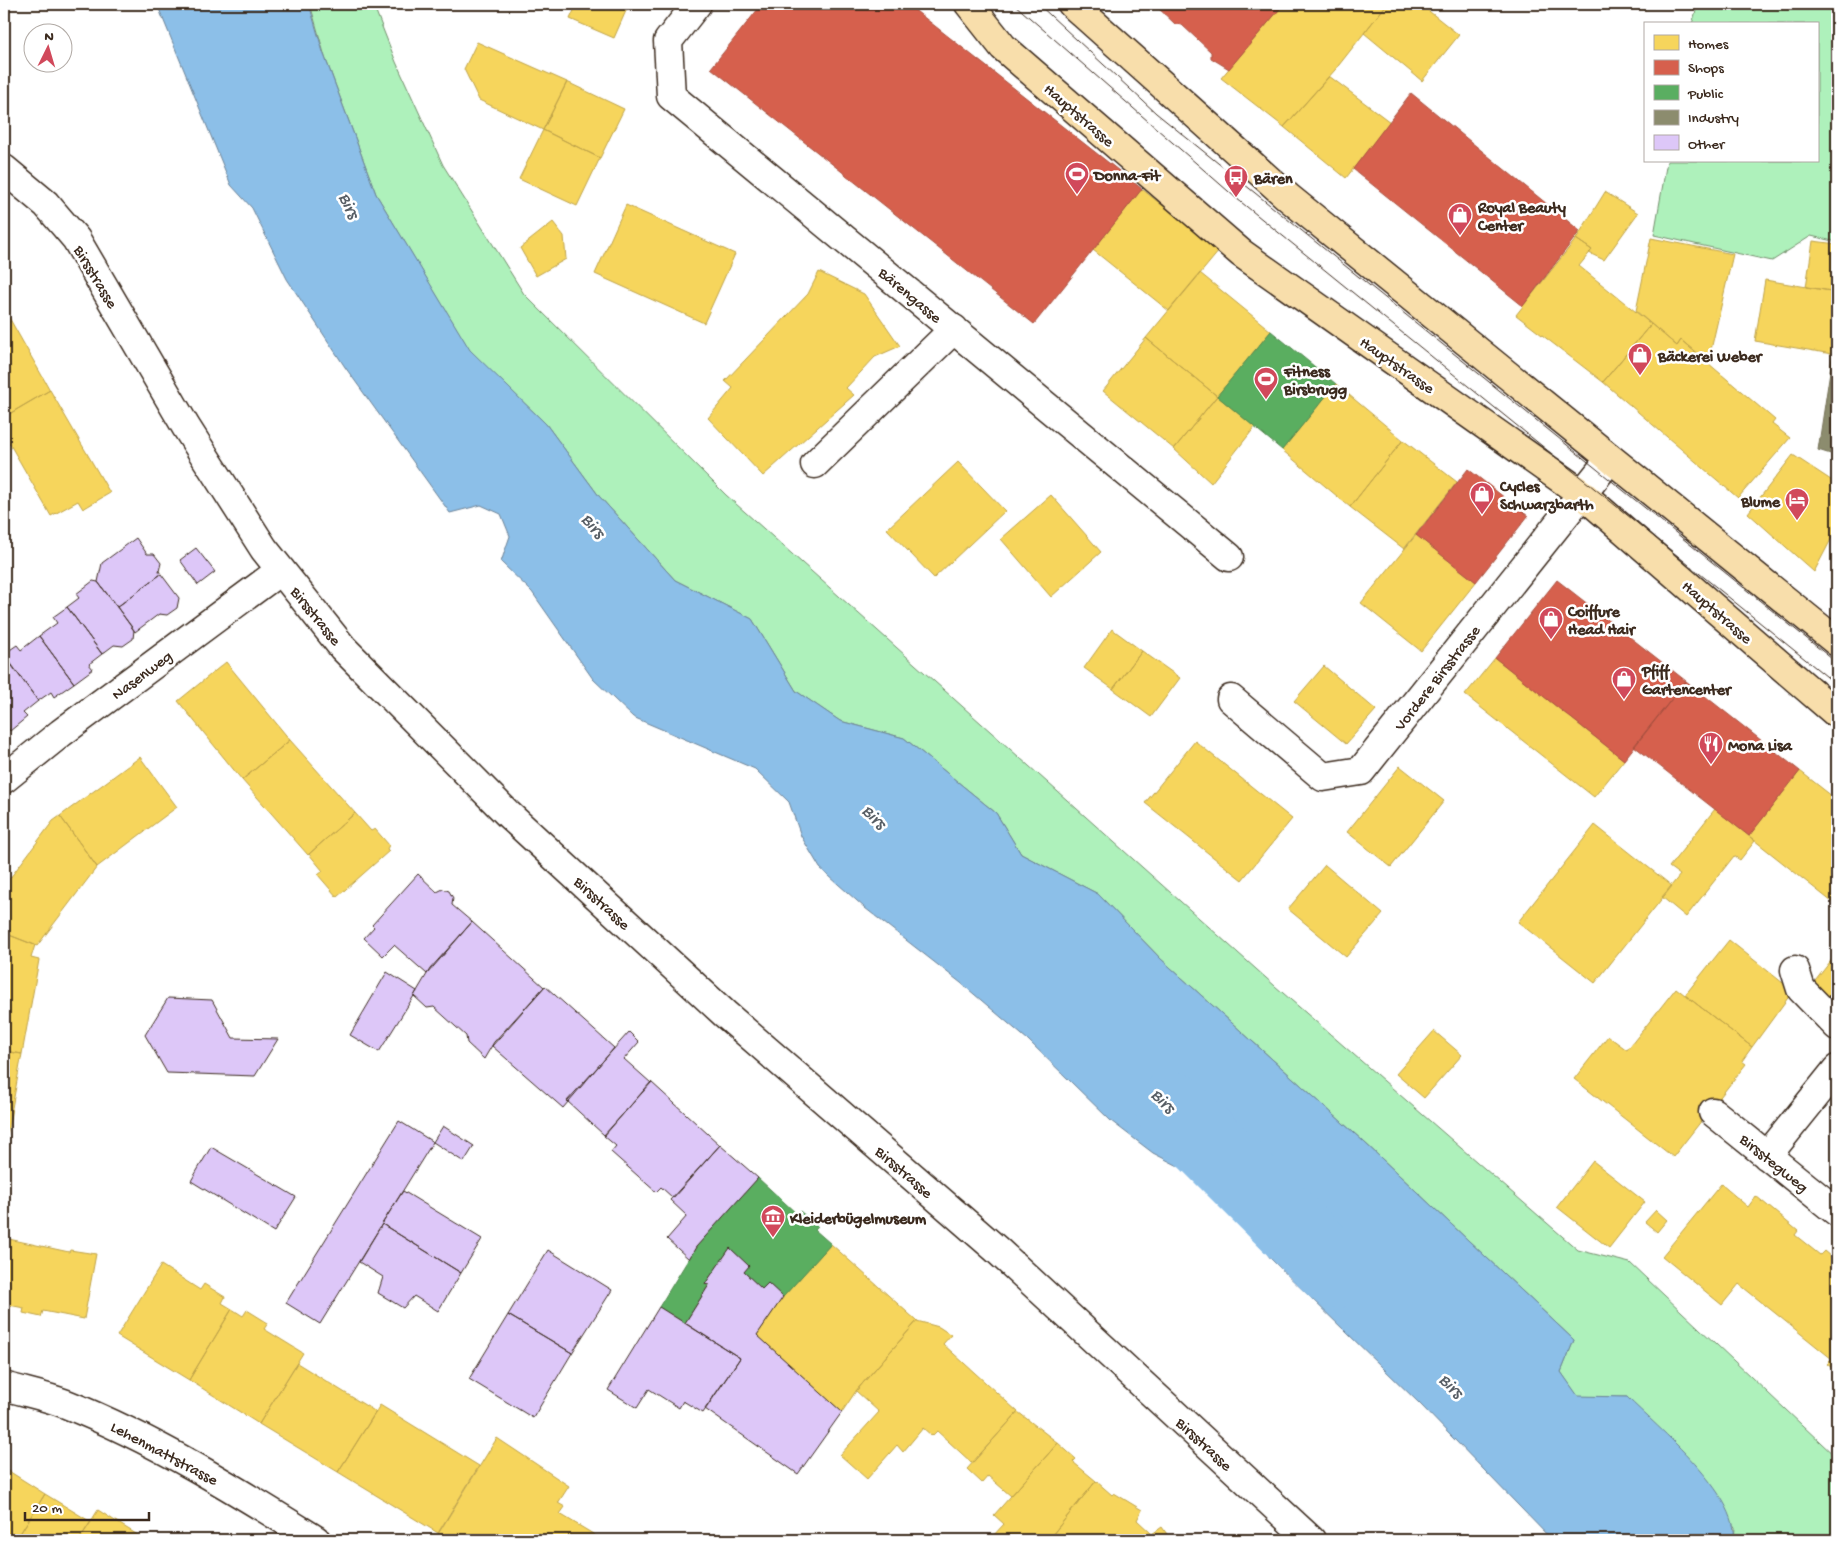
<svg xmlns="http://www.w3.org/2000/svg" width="1841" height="1544" font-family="'Gochi Hand',sans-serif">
<rect width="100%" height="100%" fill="#fff"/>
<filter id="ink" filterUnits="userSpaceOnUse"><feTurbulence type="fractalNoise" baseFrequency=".02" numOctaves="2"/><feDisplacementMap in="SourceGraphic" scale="10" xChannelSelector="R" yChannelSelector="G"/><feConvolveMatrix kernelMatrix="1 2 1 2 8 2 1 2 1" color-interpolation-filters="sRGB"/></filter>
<g filter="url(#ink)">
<path fill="#aef1bb" stroke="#748e6c" d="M 310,4 L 373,4 L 396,62 L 443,165 L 524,294 L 726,495 L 1275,986 L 1578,1250 L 1630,1263 L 1837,1458 L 1837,1540 L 1734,1540 L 1735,1527 L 1627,1397 L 1578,1397 L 1561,1372 L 1574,1340 L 1364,1142 L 1161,959 L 1098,894 L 1021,854 L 996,813 L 904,738 L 840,721 L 796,691 L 752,619 L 675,580 L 599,496 L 546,424 L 470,351 L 376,194 L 325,57 Z
M 1698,4 L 1837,4 L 1837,242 L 1811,236 L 1772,261 L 1654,235 L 1667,161 L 1817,161 L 1817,24 L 1692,24 Z"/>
<path fill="#8cbfe8" stroke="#6c8397" d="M 157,4 L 309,4 L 323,52 L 376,194 L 470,350 L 546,424 L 599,496 L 675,580 L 752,619 L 796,691 L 840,721 L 904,738 L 996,813 L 1021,854 L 1098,894 L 1161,959 L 1364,1142 L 1574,1340 L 1561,1372 L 1578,1396 L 1627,1397 C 1658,1428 1740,1495 1734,1540 L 1552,1540 L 1420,1404 L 1271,1259 L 1242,1221 L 1283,1182 L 1272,1159 L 1227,1191 L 1153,1153 L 1111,1121 L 1028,1040 L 961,983 L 865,908 L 820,868 L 801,836 L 789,802 L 755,769 L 633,717 L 593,679 L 532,592 L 501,562 L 510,536 L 501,514 L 481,505 L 450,513 L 345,367 L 287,279 L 252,208 L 231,185 Z"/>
<path fill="#f6d55c" stroke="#bea249" d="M 577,4 L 629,4 L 614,38 L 570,19 Z
M 1284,4 L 1387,4 L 1335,70 L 1284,127 L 1221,78 Z
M 1387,4 L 1420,4 L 1459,35 L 1422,81 L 1364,33 Z
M 477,42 L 567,82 L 543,130 L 479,100 L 464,69 Z
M 1329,76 L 1390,122 L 1346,178 L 1284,127 Z
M 567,82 L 624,109 L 600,158 L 543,130 Z
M 543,130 L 600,158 L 577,206 L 519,179 Z
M 1142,189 L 1219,251 L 1169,311 L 1093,250 Z
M 1605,192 L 1638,213 L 1604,260 L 1589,253 L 1592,250 L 1576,239 Z
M 626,205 L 735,254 L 704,323 L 595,274 Z
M 553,222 L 564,236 L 566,259 L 536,276 L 520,248 Z
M 1651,238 L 1733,254 L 1708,363 L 1681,340 L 1677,346 L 1636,311 Z
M 1576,239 L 1592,250 L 1579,266 L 1651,324 L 1603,382 L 1516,315 Z
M 1813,241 L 1837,244 L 1837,292 L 1806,287 Z
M 819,272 L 864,294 L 900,346 L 875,357 L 846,388 L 854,395 L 763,476 L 708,418 L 733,388 L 725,381 L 808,294 Z
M 1200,273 L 1271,331 L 1217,396 L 1146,338 Z
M 1765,280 L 1837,292 L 1837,325 L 1832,354 L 1755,341 Z
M 4,309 L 11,321 L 4,325 Z
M 11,321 L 50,390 L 4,417 L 4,325 Z
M 1651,324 L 1677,346 L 1681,340 L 1775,420 L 1772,424 L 1790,438 L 1738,498 L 1603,382 Z
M 1146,338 L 1217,396 L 1174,449 L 1103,391 Z
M 1336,384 L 1403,440 L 1350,507 L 1282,450 Z
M 50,390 L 110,493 L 83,509 L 78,501 L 51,516 L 4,434 L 4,417 Z
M 1217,396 L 1255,427 L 1211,483 L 1174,449 Z
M 1403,440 L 1457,482 L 1404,549 L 1350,507 Z
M 1793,455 L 1837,484 L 1837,528 L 1814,572 L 1748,513 Z
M 958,462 L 1005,511 L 934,578 L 887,529 Z
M 1051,495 L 1101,552 L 1051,597 L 1001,539 Z
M 1416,535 L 1476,582 L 1421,651 L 1361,603 Z
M 1112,629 L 1142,651 L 1113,689 L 1084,668 Z
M 1142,651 L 1180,678 L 1151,717 L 1113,689 Z
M 1495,658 L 1624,760 L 1594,797 L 1465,695 Z
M 226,662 L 290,740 L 242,780 L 178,701 Z
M 1324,666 L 1376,710 L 1346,744 L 1294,701 Z
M 290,740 L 355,813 L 308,855 L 242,780 Z
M 1195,741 L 1292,819 L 1242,880 L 1145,803 Z
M 140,757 L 177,807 L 97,867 L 60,816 Z
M 1400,766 L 1444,801 L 1391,867 L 1347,832 Z
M 1800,771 L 1837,800 L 1837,906 L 1749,836 Z
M 1715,809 L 1755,841 L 1740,860 L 1734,856 L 1686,917 L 1662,897 L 1680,875 L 1669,867 Z
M 355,813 L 371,831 L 375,829 L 389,845 L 387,849 L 389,851 L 337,897 L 318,875 L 323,871 L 309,854 Z
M 60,816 L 97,867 L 37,946 L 4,933 L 4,886 L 53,821 Z
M 1595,825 L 1672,886 L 1595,983 L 1518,922 Z
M 1325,865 L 1383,914 L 1346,957 L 1288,909 Z
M 4,933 L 35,945 L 31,958 L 39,960 L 22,1054 L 4,1051 Z
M 1729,940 L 1793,991 L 1752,1047 L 1685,995 Z
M 1837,953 L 1837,1005 L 1812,985 Z
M 1676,988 L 1752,1047 L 1742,1061 L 1746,1064 L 1673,1157 L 1574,1079 L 1608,1036 L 1627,1050 Z
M 1434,1031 L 1462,1055 L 1424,1098 L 1396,1074 Z
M 4,1051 L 22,1054 L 4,1151 Z
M 1593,1161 L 1645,1202 L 1609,1248 L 1557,1207 Z
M 1721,1184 L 1748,1207 L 1756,1196 L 1798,1231 L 1795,1235 L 1820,1255 L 1824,1251 L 1837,1262 L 1837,1372 L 1827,1364 L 1832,1359 L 1739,1284 L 1722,1305 L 1662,1256 Z
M 1656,1210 L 1667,1220 L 1657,1232 L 1645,1222 Z
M 4,1238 L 69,1252 L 70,1250 L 96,1254 L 84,1319 L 43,1311 L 41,1317 L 23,1313 L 24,1308 L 4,1304 Z
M 831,1244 L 917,1321 L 856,1391 L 842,1412 L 757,1335 L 783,1297 Z
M 161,1265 L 200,1290 L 204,1284 L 225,1297 L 222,1303 L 232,1309 L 189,1380 L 117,1336 Z
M 232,1309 L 243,1316 L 247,1310 L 268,1323 L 264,1329 L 303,1353 L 259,1424 L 189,1380 Z
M 917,1321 L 939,1327 L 951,1335 L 943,1344 L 1018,1412 L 972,1463 L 937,1431 L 932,1436 L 923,1428 L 903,1452 L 897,1445 L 867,1479 L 840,1455 L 879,1412 L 856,1391 Z
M 297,1363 L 376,1412 L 338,1472 L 259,1424 Z
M 380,1405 L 479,1466 L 438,1533 L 338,1472 Z
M 1018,1412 L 1058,1443 L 1011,1496 L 988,1476 L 982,1483 L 967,1469 Z
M 497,1438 L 569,1486 L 558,1503 L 565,1507 L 560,1514 L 603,1540 L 448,1540 L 438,1534 Z
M 1058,1443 L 1076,1459 L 1073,1462 L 1096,1481 L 1048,1540 L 995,1540 L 992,1537 L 1004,1524 L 994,1515 Z
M 4,1468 L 45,1494 L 16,1540 L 4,1540 Z
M 1096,1481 L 1112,1495 L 1114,1493 L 1142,1510 L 1137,1520 L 1152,1534 L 1162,1527 L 1171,1540 L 1048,1540 Z
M 45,1494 L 91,1522 L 79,1540 L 16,1540 Z
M 98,1510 L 123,1526 L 146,1540 L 79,1540 Z"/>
<path fill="#d6604d" stroke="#a8503f" d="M 762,4 L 907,4 L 1142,189 L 1034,324 L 711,68 Z
M 1154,4 L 1284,4 L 1229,69 L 1211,58 L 1211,52 L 1182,25 L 1175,24 Z
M 1411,93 L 1580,231 L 1523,306 L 1353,169 Z
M 1468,469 L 1528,516 L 1476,582 L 1416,535 Z
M 1557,580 L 1686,681 L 1624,760 L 1495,658 Z
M 1686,681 L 1800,771 L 1749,836 L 1634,746 Z"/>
<path fill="#5aae61" stroke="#51864d" d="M 1271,331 L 1336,384 L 1282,450 L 1217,396 Z
M 758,1178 L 797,1214 L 800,1211 L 818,1227 L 815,1230 L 831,1244 L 783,1297 L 768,1283 L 762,1289 L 744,1272 L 749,1266 L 730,1248 L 705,1284 L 709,1285 L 685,1323 L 659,1307 L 696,1247 Z"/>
<path fill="#8c8c6e" stroke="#746f56" d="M 1837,325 L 1837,456 L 1818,450 Z"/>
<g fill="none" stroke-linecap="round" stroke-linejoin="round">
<path stroke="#8cbfe8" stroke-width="74" d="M 1172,1108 L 1336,1271"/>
</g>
<path fill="#ddc7f8" stroke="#3b2a1e" d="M 136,538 L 147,554 L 154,554 L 161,563 L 159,571 L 161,574 L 117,607 L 98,582 L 102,563 Z
M 196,548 L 215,572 L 198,585 L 180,560 Z
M 161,574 L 179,598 L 177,608 L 167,615 L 159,614 L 135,632 L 117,607 Z
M 93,581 L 98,582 L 134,630 L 133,639 L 123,646 L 114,645 L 102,654 L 67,607 L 79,598 L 76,594 Z
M 67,607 L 102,654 L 89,664 L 93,669 L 74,683 L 39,636 L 57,623 L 53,617 Z
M 39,636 L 74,683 L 54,697 L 51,692 L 38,701 L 4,654 L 17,645 L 21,650 Z
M 4,655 L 38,701 L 23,713 L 27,717 L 10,731 L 4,722 Z
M 418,874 L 437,892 L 443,889 L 449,891 L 453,898 L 452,905 L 472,922 L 427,974 L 394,945 L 383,956 L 364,938 L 374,927 L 372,925 Z
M 472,922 L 544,987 L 494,1042 L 484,1059 L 467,1043 L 466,1036 L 434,1007 L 427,1008 L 414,996 L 430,969 Z
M 387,972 L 417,991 L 379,1052 L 350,1035 Z
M 545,986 L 614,1048 L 563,1108 L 492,1046 Z
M 168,998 L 212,1000 L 233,1038 L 278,1039 L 255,1076 L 167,1073 L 145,1035 Z
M 629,1032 L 639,1042 L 624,1059 L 651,1083 L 604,1135 L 567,1101 Z
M 651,1082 L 720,1145 L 673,1198 L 661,1187 L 656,1192 L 611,1152 L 616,1146 L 604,1136 Z
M 399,1121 L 433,1142 L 320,1324 L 286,1303 Z
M 443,1126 L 474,1146 L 464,1162 L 433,1142 Z
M 720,1145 L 758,1178 L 696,1247 L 689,1259 L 667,1239 L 687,1216 L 670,1200 Z
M 211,1147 L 296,1197 L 274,1232 L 191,1181 Z
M 403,1191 L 482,1239 L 461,1273 L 382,1224 Z
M 382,1224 L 461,1273 L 438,1311 L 414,1296 L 403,1308 L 378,1293 L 383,1277 L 359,1262 Z
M 730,1248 L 749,1266 L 744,1272 L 762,1289 L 768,1283 L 783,1297 L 757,1335 L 842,1412 L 798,1474 L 705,1409 L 740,1358 L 685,1323 L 709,1285 L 705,1284 Z
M 548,1250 L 612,1290 L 572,1353 L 508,1315 Z
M 659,1307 L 740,1358 L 703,1413 L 683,1401 L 679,1408 L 649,1389 L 637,1408 L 608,1390 Z
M 508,1315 L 572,1353 L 533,1418 L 469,1379 Z"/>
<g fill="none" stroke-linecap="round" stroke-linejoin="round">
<defs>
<path id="minor" d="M 697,4 L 668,41 L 671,96 L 1229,557
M 4,169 L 46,204 L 76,239 L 186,427 L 264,549 L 343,648 L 509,815 L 725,1014 L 996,1249 L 1311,1540
M 815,464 L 954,329
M 1231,699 L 1323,777 L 1361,771 L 1610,459
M 4,779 L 61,733 L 281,570
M 1795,970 L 1801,989 L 1837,1026
M 1713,1112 L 1837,1212
M 1767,1156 L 1837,1069
M 4,1386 C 24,1392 46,1396 66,1404 C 154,1439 236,1490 316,1540"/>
<path id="major" d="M 969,4 L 1003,47 L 1241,253 L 1581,493 L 1837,714
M 1072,4 L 1289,198 L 1837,642"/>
</defs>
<use href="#minor" stroke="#3b2a1e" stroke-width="31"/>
<use href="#major" stroke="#3b2a1e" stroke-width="31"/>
<use href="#minor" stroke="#fff" stroke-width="28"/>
<use href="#major" stroke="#f8deab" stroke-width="28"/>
<path stroke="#3b2a1e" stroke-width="1" d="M 1014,4 L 1236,198 L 1837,685
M 1038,4 L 1156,113 L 1837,663"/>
</g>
</g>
<defs>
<symbol id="stadium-pin" viewBox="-11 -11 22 30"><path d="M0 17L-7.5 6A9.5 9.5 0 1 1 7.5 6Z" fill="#d1495b" stroke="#fff"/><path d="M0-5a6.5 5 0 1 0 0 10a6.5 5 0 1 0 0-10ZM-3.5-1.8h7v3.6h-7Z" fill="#fff"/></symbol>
<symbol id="bus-pin" viewBox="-11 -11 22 30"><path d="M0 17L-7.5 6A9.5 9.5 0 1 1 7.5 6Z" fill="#d1495b" stroke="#fff"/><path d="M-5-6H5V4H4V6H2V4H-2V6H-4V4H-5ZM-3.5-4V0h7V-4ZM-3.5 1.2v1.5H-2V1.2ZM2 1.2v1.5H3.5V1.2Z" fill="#fff"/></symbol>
<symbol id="shop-pin" viewBox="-11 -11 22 30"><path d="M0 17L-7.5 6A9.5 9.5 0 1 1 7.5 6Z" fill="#d1495b" stroke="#fff"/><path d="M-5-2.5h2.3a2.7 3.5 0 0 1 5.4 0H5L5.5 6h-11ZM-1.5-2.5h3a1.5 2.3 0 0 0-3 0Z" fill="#fff"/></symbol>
<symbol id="hotel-pin" viewBox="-11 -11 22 30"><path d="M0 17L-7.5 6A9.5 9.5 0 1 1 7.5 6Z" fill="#d1495b" stroke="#fff"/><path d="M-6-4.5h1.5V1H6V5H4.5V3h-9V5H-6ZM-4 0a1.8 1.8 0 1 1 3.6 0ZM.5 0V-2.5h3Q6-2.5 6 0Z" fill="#fff"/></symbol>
<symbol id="restaurant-pin" viewBox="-11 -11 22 30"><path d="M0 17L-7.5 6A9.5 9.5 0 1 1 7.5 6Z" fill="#d1495b" stroke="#fff"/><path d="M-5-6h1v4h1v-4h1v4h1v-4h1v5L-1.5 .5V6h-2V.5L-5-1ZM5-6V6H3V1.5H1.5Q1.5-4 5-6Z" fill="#fff"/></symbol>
<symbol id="museum-pin" viewBox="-11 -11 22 30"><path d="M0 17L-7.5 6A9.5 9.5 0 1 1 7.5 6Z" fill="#d1495b" stroke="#fff"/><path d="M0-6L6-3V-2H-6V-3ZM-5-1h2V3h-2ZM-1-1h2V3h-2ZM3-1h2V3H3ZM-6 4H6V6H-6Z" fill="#fff"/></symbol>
</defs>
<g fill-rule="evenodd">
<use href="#stadium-pin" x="1063" y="160" width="28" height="38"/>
<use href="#bus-pin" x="1222" y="163" width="28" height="38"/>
<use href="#shop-pin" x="1446" y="201" width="28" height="38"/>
<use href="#shop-pin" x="1626" y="341" width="28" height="38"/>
<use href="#stadium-pin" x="1252" y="365" width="28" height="38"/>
<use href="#shop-pin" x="1468" y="480" width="28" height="38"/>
<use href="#hotel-pin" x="1783" y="486" width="28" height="38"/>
<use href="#shop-pin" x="1537" y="605" width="28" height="38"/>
<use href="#shop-pin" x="1610" y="665" width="28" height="38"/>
<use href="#restaurant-pin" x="1697" y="730" width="28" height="38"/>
<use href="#museum-pin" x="759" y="1203" width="28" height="38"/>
</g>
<g text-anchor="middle" stroke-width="5" stroke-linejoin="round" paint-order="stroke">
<g font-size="16" fill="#3b2a1e" stroke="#fff">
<text transform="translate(1080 114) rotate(41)" y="6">Hauptstrasse</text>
<text transform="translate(97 276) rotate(59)" y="6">Birsstrasse</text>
<text transform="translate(911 294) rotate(40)" y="6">Bärengasse</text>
<text transform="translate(1398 364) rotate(35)" y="6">Hauptstrasse</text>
<text transform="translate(1718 611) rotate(41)" y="6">Hauptstrasse</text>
<text transform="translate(317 615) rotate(51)" y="6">Birsstrasse</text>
<text transform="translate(141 674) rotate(-37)" y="6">Nasenweg</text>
<text transform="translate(1436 677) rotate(-52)" y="6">Vordere Birsstrasse</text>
<text transform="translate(603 902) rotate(43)" y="6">Birsstrasse</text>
<text transform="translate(1775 1162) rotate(39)" y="6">Birsstegweg</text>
<text transform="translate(905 1171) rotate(41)" y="6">Birsstrasse</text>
<text transform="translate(1205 1443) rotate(43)" y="6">Birsstrasse</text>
<text transform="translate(165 1452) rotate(28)" y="6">Lehenmattstrasse</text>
</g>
<g font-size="16" font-weight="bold" fill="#3b2a1e" stroke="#fff" text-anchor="start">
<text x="1094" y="180">Donna-Fit</text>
<text x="1254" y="183">Bären</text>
<text x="1478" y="212">Royal Beauty<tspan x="1478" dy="18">Center</tspan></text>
<text x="1658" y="361">Bäckerei Weber</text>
<text x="1284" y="376">Fitness<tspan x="1284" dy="18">Birsbrugg</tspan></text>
<text x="1500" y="491">Cycles<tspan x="1500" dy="18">Schwarzbarth</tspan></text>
<text x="1780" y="506" text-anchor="end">Blume</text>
<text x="1568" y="616">Coiffure<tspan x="1568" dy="18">Head Hair</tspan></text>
<text x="1642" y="676">Pfiff<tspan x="1642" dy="18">Gartencenter</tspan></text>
<text x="1728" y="750">Mona Lisa</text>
<text x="790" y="1223">Kleiderbügelmuseum</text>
</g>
<g font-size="18" font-style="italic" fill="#575e65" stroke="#fff">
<text transform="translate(350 205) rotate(64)" y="6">Birs</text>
<text transform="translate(594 525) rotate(49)" y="6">Birs</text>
<text transform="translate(875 816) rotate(45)" y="6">Birs</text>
<text transform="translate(1164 1100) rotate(45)" y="6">Birs</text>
<text transform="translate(1452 1385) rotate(45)" y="6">Birs</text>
</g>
</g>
<rect width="1841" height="1544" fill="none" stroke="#fff" stroke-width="20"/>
<rect x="10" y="10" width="1821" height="1524" fill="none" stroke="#3b2a1e" stroke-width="2" filter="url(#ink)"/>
<rect x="1644" y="22" width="175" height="140" fill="#ffffff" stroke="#b1aaa5"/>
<rect x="1654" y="35" width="25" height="15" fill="#f6d55c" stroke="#b1aaa5"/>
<text x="1688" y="48" font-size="15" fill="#3b2a1e">Homes</text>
<rect x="1654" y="60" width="25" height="15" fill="#d6604d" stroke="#b1aaa5"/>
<text x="1688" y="72" font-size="15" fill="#3b2a1e">Shops</text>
<rect x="1654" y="85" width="25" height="15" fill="#5aae61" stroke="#b1aaa5"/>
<text x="1688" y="98" font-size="15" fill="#3b2a1e">Public</text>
<rect x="1654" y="110" width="25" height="15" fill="#8c8c6e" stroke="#b1aaa5"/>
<text x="1688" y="122" font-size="15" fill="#3b2a1e">Industry</text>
<rect x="1654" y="135" width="25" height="15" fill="#ddc7f8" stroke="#b1aaa5"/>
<text x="1688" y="148" font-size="15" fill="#3b2a1e">Other</text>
<g transform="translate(48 48) rotate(5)"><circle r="24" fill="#ffffff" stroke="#b1aaa5"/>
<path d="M0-4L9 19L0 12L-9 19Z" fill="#d1495b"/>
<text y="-8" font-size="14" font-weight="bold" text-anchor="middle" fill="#3b2a1e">N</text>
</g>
<path d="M25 1512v8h124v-8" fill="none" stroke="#3b2a1e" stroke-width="2.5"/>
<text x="32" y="1512" font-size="15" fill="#3b2a1e" stroke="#ffffff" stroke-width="4" paint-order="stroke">20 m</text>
</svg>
